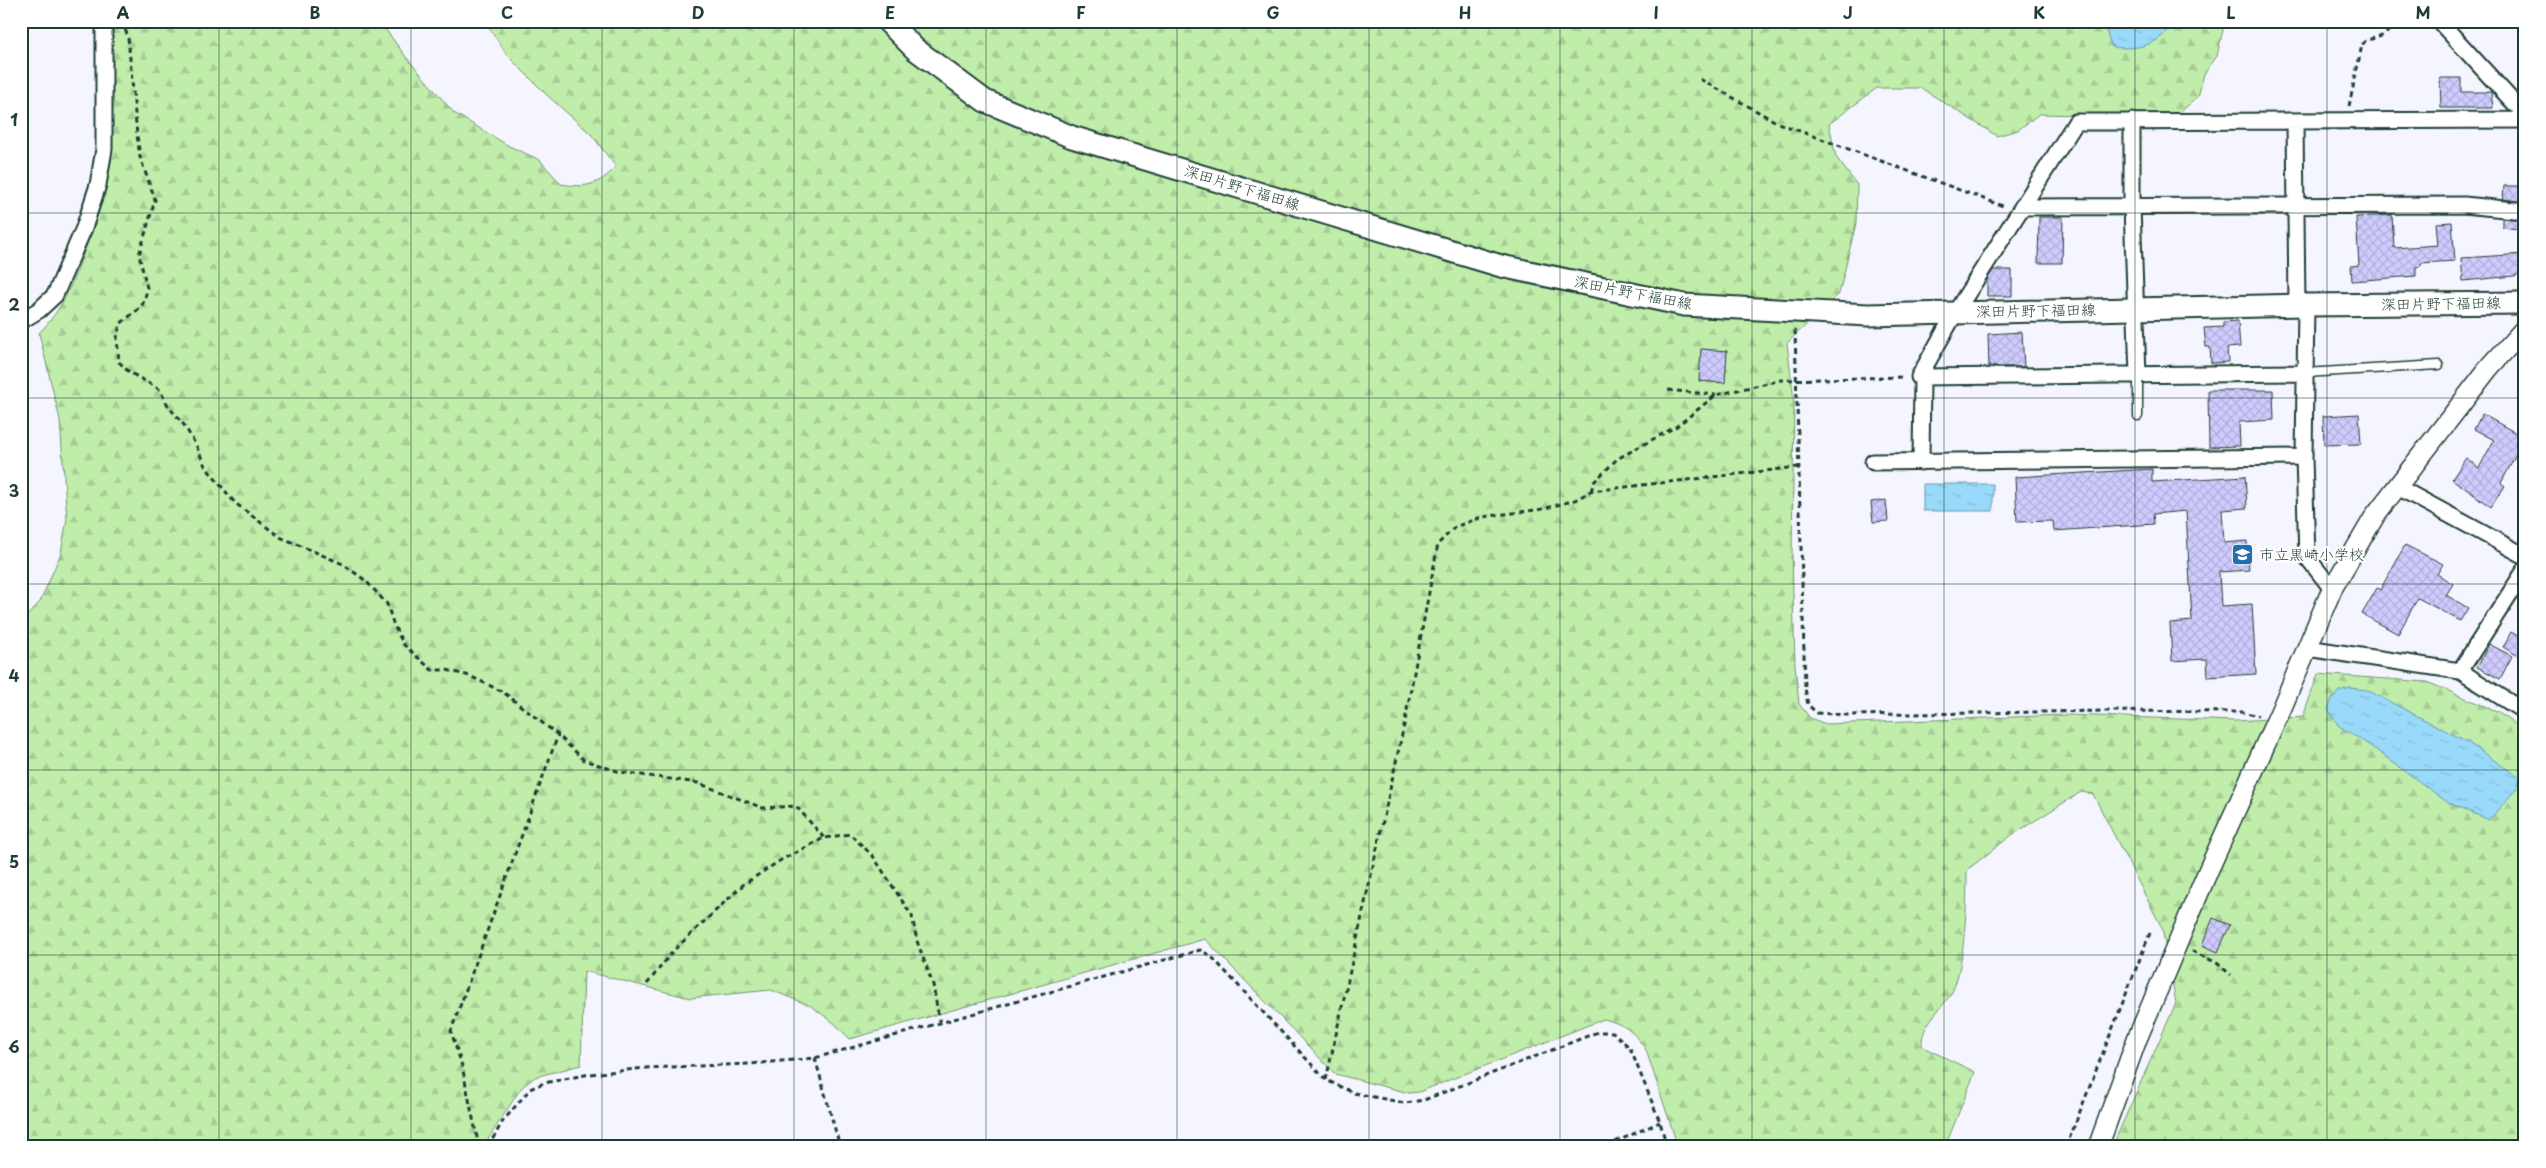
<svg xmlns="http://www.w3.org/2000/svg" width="2546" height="1168" font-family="'Playpen Sans','Klee One',sans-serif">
<defs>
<pattern id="forest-firs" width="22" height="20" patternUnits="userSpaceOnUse" patternTransform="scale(1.25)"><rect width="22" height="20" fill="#c1edab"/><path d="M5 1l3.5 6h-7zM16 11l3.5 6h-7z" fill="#a5cc94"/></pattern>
<pattern id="water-ripples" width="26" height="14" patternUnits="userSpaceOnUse" patternTransform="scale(1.25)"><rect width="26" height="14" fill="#99d9fa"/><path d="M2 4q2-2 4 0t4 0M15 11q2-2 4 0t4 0" fill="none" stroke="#83bbd7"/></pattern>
<pattern id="building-cross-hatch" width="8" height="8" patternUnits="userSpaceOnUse" patternTransform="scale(1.25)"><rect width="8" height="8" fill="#cfcbfe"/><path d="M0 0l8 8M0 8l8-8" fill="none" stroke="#b1afda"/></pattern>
</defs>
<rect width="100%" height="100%" fill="#f5f5ff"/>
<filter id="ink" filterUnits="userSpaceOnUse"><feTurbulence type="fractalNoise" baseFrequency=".02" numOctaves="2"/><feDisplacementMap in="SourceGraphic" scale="10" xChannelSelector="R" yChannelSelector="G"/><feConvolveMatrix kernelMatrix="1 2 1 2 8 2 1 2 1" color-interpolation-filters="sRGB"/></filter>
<g filter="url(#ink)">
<path fill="url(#forest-firs)" stroke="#709570" d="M 110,21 L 383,21 L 386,30 L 406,57 L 454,113 L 509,146 L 540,160 L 561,184 C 586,188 598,186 616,167 L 591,134 L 548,96 L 507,55 L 485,21 L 2225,21 L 2217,56 L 2204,74 L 2198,97 L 2174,117 L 2039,114 L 2018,130 L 1997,136 L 1921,88 L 1877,88 L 1829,124 L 1836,157 L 1857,185 L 1856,223 L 1839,294 L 1787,343 L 1794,401 L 1792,555 L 1795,665 L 1799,704 L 1810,718 L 1826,724 L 2067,715 L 2236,721 L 2303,717 L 2318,674 L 2427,682 L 2499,712 L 2525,731 L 2525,1147 L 2112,1147 L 2176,1003 L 2162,928 L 2093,794 L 2081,792 L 2012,835 L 1967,870 C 1967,901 1965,966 1952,992 C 1942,1010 1921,1023 1922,1045 L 1925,1048 L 1975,1072 L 1945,1147 L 1678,1147 L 1646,1050 C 1633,1031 1626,1025 1604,1019 L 1419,1092 L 1409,1093 L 1335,1074 L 1205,939 L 850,1039 L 834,1023 L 811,1006 L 771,990 L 690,998 L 584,971 L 581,1065 L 535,1077 L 521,1088 L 483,1147 L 33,1147 L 21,1138 L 21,622 L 40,602 L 61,553 L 67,519 L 60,420 L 39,333 C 63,308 69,290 82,258 C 93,228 105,198 110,166 C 114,148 112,132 111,113 C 110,82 113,52 110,21 Z"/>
<path fill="url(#water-ripples)" stroke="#689bab" d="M 2102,21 L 2164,21 L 2166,32 C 2154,47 2130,50 2112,47 Z
M 1923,484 L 1993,484 L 1993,511 L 1923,511 Z
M 2350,688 L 2367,690 L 2466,741 L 2520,778 L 2517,788 L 2489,820 L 2447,802 L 2372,747 L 2339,726 L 2328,710 L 2332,699 L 2339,691 Z"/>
<path fill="url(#building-cross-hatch)" stroke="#1f3d34" d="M 2440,78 L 2461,78 L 2461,92 L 2491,92 L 2493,108 L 2441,108 Z
M 2504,186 L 2525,186 L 2525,202 L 2503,199 Z
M 2392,215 L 2394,248 L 2438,245 L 2436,223 L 2452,222 L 2455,261 L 2421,263 L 2421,266 L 2416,267 L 2416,276 L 2352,281 L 2351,266 L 2359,265 L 2356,217 Z
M 2039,217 L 2063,217 L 2062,263 L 2038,263 Z
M 2502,218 L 2525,220 L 2525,230 L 2502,227 Z
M 2525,254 L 2525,272 L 2514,276 L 2463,281 L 2461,258 Z
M 1993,270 L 2012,270 L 2012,296 L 1987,296 L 1987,280 Z
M 2238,321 L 2240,347 L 2227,348 L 2228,362 L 2211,363 L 2210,347 L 2206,347 L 2204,328 L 2223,327 L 2223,322 Z
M 2022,332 L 2024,367 L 1989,367 L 1988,334 Z
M 1701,349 L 1727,351 L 1725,383 L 1699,381 Z
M 2208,390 L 2273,390 L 2274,420 L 2239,422 L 2240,446 L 2209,447 Z
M 2359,414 L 2361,444 L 2324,445 L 2323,416 Z
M 2482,414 L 2525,438 L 2501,483 L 2505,486 L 2491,507 L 2452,479 L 2466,458 L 2479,468 L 2494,440 L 2474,429 Z
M 2152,469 L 2152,482 L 2245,476 L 2247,508 L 2222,510 L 2224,543 L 2247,541 L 2249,570 L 2219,572 L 2221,606 L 2252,604 L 2256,674 L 2208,677 L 2207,659 L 2172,661 L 2170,623 L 2192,621 L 2186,511 L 2153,514 L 2154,524 L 2054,531 L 2053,521 L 2017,522 L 2015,477 Z
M 1886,500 L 1888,521 L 1873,522 L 1871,502 Z
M 2405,545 L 2443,564 L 2437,574 L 2453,584 L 2446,595 L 2468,608 L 2460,621 L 2418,598 L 2398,634 L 2362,614 L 2377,588 L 2380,590 Z
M 2511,632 L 2525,640 L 2525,660 L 2503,647 Z
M 2489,644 L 2512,656 L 2500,679 L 2477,667 Z
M 2213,918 L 2230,925 L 2218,952 L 2202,945 Z"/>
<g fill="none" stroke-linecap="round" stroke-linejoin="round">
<defs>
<path id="service" d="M 2305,373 L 2439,365
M 2138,416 L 2138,375"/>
<path id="minor" d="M 2439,21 L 2515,104 L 2525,111
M 2132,121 L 2132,207 L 2138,375
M 2295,122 L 2297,306
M 2024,207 L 2464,205 L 2525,211
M 2306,305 L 2304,457 L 2307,557 L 2332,589
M 21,321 L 39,310 L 55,295 L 84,228 L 98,185 L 104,149 L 104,21
M 2305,373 L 1919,377 L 1955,313 L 2076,122 L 2525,120
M 1873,462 L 2304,457
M 1921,462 L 1922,378
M 2396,486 L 2525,556
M 2525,570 L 2460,671 L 2525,712
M 2307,648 L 2460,671"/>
<path id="tertiary" d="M 2098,1147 L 2137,1039 L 2208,871 L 2280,712 L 2332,589 L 2376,514 L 2488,369 L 2525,328"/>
<path id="secondary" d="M 887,21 L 915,49 L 985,101 L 1072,137 L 1501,266 L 1684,305 L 1868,315 L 2306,305 L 2525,303"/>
</defs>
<use href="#service" stroke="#1f3d34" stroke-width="11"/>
<use href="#minor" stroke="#1f3d34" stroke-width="19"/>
<use href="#tertiary" stroke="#1f3d34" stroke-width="22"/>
<use href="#secondary" stroke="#1f3d34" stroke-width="25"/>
<path stroke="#1f3d34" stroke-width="3" stroke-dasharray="5 4" stroke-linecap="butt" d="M 122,21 L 128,37 L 137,135 L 140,157 L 155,200 L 139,255 L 147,288 L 145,299 L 141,307 L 120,324 L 117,338 L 119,362 L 129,372 L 159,389 L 169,407 L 184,425 L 196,445 L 205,466 L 235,503 L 280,537 L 343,564 L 366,581 L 387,604 L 394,626 L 404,645 L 432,670 L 447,670 L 470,676 L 503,692 L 558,735 L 584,760 L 620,772 L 698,783 L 763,808 L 796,806 L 824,838
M 1700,79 L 1778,123 L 2003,206
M 2349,106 L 2362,45 L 2366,40 C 2380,37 2388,37 2393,21
M 1795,330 L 1805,688 L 1808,705 L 1817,713 L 1848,715 L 2104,711 L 2243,712 L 2258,716
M 1668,390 L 1716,395
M 1591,491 L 1594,482 L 1617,459 L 1677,426 L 1716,395 L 1781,380 L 1903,377
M 2192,951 L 2217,963 L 2231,975
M 647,984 L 674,950 L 744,884 L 781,860 L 824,838 L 850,834 L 873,856 L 912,916 L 917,941 L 933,985 L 940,1024
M 815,1058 L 840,1147
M 1326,1080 L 1405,721 L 1438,544 L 1455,527 L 1482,517 L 1543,509 L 1575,500 L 1591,491 L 1799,467
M 479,1147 L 462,1066 L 451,1031 L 558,735
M 488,1147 L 503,1121 L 530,1089 L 544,1083 L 590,1074 L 645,1068 L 750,1064 L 815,1058 L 1200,950 L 1211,956 L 1326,1080 L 1354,1093 L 1405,1103 L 1424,1100 L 1598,1032 L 1613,1032 L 1630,1048 L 1660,1122 L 1667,1147
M 1598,1147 L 1613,1143 L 1660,1122
M 2066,1147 L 2150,933"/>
<use href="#service" stroke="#fff" stroke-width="8"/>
<use href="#minor" stroke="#fff" stroke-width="15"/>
<use href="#tertiary" stroke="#fff" stroke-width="19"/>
<use href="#secondary" stroke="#fff" stroke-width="21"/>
</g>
</g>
<path fill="none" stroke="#1f3d34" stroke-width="1" stroke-opacity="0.55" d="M 219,21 L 219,1147M 411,21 L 411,1147M 602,21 L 602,1147M 794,21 L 794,1147M 986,21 L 986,1147M 1177,21 L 1177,1147M 1369,21 L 1369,1147M 1560,21 L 1560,1147M 1752,21 L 1752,1147M 1944,21 L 1944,1147M 2135,21 L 2135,1147M 2327,21 L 2327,1147M 21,213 L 2525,213M 21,398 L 2525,398M 21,584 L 2525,584M 21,770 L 2525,770M 21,955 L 2525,955"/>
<defs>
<symbol id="school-square" viewBox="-11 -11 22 22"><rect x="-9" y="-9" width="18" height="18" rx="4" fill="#1f6fb2" stroke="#fff"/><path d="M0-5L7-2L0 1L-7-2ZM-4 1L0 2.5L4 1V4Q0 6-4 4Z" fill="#fff"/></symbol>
</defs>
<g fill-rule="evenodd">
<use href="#school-square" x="2230" y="542" width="25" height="25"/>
</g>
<g text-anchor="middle" stroke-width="4.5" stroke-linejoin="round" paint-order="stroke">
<g font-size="15" fill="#1f3d34" stroke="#fff">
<text transform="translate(1242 188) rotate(17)" y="5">深田片野下福田線</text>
<text transform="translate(1633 293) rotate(11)" y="5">深田片野下福田線</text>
<text transform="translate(2441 304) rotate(-1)" y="5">深田片野下福田線</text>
<text transform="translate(2036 311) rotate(-1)" y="5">深田片野下福田線</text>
</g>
<g font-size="15" fill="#1f3d34" stroke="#fff" text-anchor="start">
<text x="2259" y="560">市立黒崎小学校</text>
</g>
</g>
<rect width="2546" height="1168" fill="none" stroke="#fff" stroke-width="55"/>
<rect x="28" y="28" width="2490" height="1112" fill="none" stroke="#1f3d34" stroke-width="2"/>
<g font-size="16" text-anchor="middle" font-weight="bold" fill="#1f3d34">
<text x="123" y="19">A</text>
<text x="315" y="19">B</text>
<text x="507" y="19">C</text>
<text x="698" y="19">D</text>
<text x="890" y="19">E</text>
<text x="1081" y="19">F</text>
<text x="1273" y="19">G</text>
<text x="1465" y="19">H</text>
<text x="1656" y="19">I</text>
<text x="1848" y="19">J</text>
<text x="2039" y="19">K</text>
<text x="2231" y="19">L</text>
<text x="2423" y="19">M</text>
<text x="14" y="126">1</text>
<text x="14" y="311">2</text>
<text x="14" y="497">3</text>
<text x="14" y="682">4</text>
<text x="14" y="868">5</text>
<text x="14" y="1053">6</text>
</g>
</svg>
